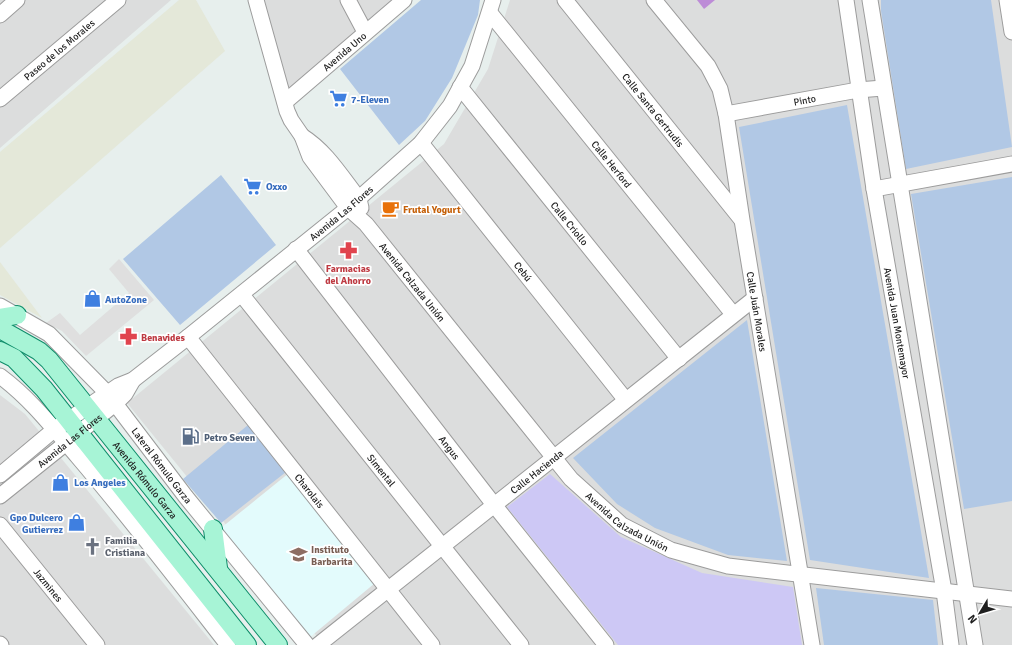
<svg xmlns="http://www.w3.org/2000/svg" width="1012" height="645" font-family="Signika,sans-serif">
<rect width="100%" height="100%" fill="#e7efed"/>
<path fill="#dcdddd" d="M 0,0 L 171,0 L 0,148 Z
M 259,0 L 402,0 L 280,103 Z
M 510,0 L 1012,0 L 1012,645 L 324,645 L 127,403 L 444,144 L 488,69 Z
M 0,395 L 25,414 L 214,645 L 0,645 Z"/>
<path fill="#e4e8d9" d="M 179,0 L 196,0 L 225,51 L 0,248 L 0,152 Z
M 0,262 L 42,318 L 0,295 Z"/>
<path fill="#e3fbfc" d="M 289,473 L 375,583 L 309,638 L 221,528 Z"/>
<path fill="#b1c8e5" d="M 421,0 L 480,0 L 478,15 L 452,78 L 425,121 L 399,145 L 340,69 Z
M 881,0 L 991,0 L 1012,147 L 906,169 L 881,11 Z
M 847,105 L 929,578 L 810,560 L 739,127 Z
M 221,175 L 276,245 L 180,325 L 123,259 Z
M 1012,177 L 1012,501 L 964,509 L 911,194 Z
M 747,320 L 787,561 L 728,555 L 655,528 L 617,504 L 573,458 Z
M 248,425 L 286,472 L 221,523 L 183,479 Z
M 816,588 L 933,600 L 938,645 L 824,645 Z"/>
<path fill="#cdc8f5" d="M 550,474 L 621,537 L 702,573 L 793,587 L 802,645 L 618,645 L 507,507 Z"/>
<path fill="#bd8cd7" d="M 697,0 L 715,0 L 704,9 Z"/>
<path fill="#dfdfdf" d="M 119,259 L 154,300 L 86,356 L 62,331 L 46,323 L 60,313 L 80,335 L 129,293 L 109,269 Z"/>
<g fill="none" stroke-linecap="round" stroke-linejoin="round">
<defs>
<g id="minor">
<path id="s1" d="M 256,0 L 287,111 L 291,120 L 302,136 L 310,157 L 348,208 L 366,224 L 571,479 L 622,525 L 671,550 L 728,566 L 1012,599"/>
<path d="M 348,0 L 365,32"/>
<path id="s2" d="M 565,0 L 741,219"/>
<path id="s3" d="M 654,0 L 708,66 L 720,89 L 726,114 L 742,220 L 812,645"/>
<path id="s4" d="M 846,0 L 874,189 L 944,591 L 951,645"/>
<path d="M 870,0 L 975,645"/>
<path d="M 1007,0 L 1012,32"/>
<path id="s5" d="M 490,13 L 733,314"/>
<path d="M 0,15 L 17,0"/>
<path id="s6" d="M 460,87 L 679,359"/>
<path id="s7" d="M 0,99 L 118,0"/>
<path id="s8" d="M 285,102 L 404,0"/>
<path id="s9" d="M 726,114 L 858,90 L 883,88"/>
<path d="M 302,136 C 326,151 341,176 359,199 L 361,208"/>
<path id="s10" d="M 421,143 L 625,399"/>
<path d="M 874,189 L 1012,164"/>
<path id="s11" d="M 296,249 L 495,506 L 606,645"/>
<path id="s12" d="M 242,295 L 521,645"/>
<path id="s13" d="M 0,306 L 49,334 L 107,393 L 186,497 L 307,645"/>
<path id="s14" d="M 188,337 L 432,645"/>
<path d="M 0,376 C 31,399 53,428 78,457 C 130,518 179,582 228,645"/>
<path id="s15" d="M 0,475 L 55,429 L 118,386 L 133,380 L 188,337 L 348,208 L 421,143 L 450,106 L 472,66 L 493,0"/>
<path id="s16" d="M 0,496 L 116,403 L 125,394 L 133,380"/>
<path id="s17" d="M 0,525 L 97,645"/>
<path d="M 0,644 L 1,645"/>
<path id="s18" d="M 318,645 L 755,298"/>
</g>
<g id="major">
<path d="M 0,318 L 17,315"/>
<path id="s19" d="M 0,329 L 39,351 L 49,360 L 278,645"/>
<path d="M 0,351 L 14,358 L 44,389 L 247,645"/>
<path d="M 213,529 L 218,568"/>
</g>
</defs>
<use href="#minor" stroke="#9c9c9c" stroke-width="17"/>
<use href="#major" stroke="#0d8d69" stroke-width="20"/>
<use href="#minor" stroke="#fff" stroke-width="15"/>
<use href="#major" stroke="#a7f4d6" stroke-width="18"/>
</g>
<defs>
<symbol id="supermarket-bare" viewBox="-9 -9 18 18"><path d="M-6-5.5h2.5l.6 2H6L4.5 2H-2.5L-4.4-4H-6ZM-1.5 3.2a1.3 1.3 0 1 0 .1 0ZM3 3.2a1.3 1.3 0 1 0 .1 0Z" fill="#3f7fe0" stroke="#fff" stroke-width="2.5" paint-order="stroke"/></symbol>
<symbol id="cafe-bare" viewBox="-9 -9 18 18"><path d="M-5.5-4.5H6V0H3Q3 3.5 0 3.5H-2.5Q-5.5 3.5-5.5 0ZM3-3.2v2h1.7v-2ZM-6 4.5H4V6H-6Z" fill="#e8710a" stroke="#fff" stroke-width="2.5" paint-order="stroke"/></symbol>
<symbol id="pharmacy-bare" viewBox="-9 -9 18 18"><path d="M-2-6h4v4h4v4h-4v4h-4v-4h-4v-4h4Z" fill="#e0444e" stroke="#fff" stroke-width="2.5" paint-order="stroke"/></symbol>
<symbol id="shop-bare" viewBox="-9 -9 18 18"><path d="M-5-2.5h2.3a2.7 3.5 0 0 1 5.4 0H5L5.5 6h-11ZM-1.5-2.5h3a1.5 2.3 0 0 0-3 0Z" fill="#3f7fe0" stroke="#fff" stroke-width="2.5" paint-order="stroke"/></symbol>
<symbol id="fuel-bare" viewBox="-9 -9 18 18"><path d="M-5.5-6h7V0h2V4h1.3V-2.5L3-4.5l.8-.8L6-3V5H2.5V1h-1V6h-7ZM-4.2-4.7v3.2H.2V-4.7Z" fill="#5c6f8a" stroke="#fff" stroke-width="2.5" paint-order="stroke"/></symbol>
<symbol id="church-bare" viewBox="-9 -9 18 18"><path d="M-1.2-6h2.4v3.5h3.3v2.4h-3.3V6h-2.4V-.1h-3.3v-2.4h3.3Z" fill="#6b7280" stroke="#fff" stroke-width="2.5" paint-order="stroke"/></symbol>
<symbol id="school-bare" viewBox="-9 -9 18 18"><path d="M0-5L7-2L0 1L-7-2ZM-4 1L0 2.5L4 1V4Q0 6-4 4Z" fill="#8d6e63" stroke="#fff" stroke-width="2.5" paint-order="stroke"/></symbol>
</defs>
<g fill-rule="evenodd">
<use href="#supermarket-bare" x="326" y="86" width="25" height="25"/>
<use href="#supermarket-bare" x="240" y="174" width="25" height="25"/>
<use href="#cafe-bare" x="378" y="196" width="25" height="25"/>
<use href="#pharmacy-bare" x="336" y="238" width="25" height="25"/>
<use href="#shop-bare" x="80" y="286" width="25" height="25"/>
<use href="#pharmacy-bare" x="116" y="324" width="25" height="25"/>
<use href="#fuel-bare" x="178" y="424" width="25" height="25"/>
<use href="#shop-bare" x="48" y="470" width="25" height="25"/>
<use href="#shop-bare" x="64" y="510" width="25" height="25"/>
<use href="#church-bare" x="80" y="534" width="25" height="25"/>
<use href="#school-bare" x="286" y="542" width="25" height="25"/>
</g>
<g text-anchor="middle" stroke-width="3.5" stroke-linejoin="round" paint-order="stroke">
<g font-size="10" fill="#1f1f1f" stroke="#fff">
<text dy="4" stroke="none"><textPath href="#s7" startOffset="77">Paseo de los Morales</textPath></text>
<text dy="4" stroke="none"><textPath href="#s8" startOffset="78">Avenida Uno</textPath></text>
<text dy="4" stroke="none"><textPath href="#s9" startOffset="80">Pinto</textPath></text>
<text dy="4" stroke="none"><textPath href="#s2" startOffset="141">Calle Santa Gertrudis</textPath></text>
<text dy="4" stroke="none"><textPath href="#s5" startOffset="194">Calle Herford</textPath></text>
<text dy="4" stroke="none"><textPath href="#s15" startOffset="431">Avenida Las Flores</textPath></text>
<text dy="4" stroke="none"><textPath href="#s6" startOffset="175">Calle Criollo</textPath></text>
<text dy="4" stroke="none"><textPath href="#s10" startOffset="164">Cebú</textPath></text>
<text dy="4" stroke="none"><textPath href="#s1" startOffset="329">Avenida Calzada Unión</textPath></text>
<text dy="4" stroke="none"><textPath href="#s3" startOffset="337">Calle Juán Morales</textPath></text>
<text dy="4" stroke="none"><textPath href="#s4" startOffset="327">Avenida Juan Montemayor</textPath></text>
<text dy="4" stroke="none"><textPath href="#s16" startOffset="89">Avenida Las Flores</textPath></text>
<text dy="4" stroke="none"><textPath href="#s11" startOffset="251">Angus</textPath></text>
<text dy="4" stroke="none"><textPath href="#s13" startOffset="230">Lateral Rómulo Garza</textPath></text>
<text dy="4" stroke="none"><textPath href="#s12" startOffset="224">Simental</textPath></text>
<text dy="4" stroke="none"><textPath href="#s18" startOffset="279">Calle Hacienda</textPath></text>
<text dy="4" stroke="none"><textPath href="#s19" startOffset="212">Avenida Rómulo Garza</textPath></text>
<text dy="4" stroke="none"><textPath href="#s14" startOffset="196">Charolais</textPath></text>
<text dy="4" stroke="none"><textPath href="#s1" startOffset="653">Avenida Calzada Unión</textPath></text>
<text dy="4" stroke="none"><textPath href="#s17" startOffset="77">Jazmines</textPath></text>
</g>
<g font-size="10" font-weight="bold" fill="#366cbe" stroke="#fff" text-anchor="start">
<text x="351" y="103">7-Eleven</text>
<text x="266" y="190">Oxxo</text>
<text x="105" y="303">AutoZone</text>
<text x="74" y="486">Los Angeles</text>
<text x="63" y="521" text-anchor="end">Gpo Dulcero<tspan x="63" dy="12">Gutierrez</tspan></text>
</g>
<g font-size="10" font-weight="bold" fill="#c56008" stroke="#fff" text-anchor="start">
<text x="403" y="213">Frutal Yogurt</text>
</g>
<g font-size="10" font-weight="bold" fill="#be3a42" stroke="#fff">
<text x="348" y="272">Farmacias<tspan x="348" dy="12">del Ahorro</tspan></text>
<text x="141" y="341" text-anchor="start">Benavides</text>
</g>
<g font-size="10" font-weight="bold" fill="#4e5e75" stroke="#fff" text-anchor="start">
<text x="204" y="441">Petro Seven</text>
</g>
<g font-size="10" font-weight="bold" fill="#5b616d" stroke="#fff" text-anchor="start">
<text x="105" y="544">Familia<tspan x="105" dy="12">Cristiana</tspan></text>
</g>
<g font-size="10" font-weight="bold" fill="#785e54" stroke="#fff" text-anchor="start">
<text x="311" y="553">Instituto<tspan x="311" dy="12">Barbarita</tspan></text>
</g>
</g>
<g transform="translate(980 613) rotate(232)" stroke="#ffffff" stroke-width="3" paint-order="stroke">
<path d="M0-3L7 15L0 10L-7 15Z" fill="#1f1f1f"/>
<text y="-6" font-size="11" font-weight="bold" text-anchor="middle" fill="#1f1f1f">N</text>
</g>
</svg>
